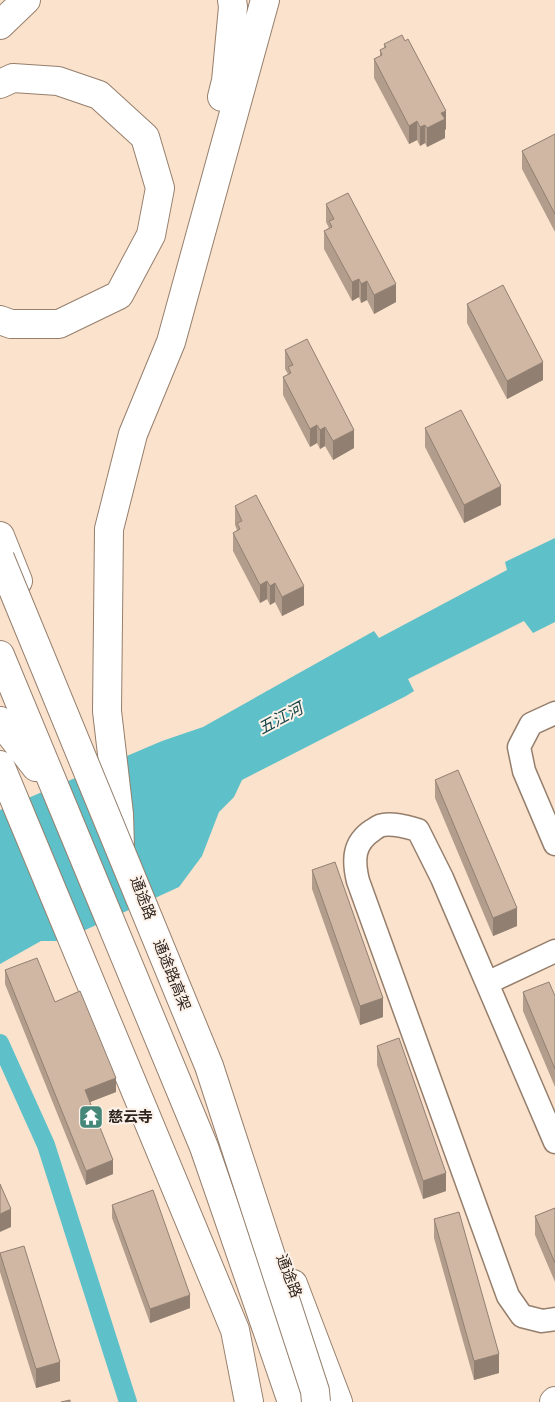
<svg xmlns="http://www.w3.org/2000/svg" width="555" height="1402" font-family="Roboto,'Noto Sans SC',sans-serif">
<rect width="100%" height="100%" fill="#fbe2cd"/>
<path fill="#5ec0c8" d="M 555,538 L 555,622 L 533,633 L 524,621 L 408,679 L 414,691 L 406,696 L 242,780 L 234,797 L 219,812 L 202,856 L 179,887 L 83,931 L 56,941 L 41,941 L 0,964 L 0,810 L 162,741 L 203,727 L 374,631 L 379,638 L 507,570 L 505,562 Z"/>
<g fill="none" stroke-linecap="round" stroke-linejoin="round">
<path stroke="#5ec0c8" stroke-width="18" d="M 0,1043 L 46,1145 L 128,1402"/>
<defs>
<path id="minor" d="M 555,713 L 531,724 L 519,747 L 524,771 L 555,844
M 487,983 L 555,951
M 555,1142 L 442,878 L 418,830 C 407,827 394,823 383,825 C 380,825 376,828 373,830 C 353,843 353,860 358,881 L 508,1296 L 522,1316 L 542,1321 L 555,1319"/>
<path id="major" d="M 0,536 L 18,581
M 0,765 L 235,1330 L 249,1402
M 293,1284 L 338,1402
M 554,1402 L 555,1401"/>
<path id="highway" d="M 0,25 L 26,0
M 0,84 L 13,78 L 58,81 L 99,95 L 145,137 L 160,188 L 151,235 L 119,295 L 59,324 L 11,324 L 0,320
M 222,97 L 226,81 L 233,7 L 232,0
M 0,655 L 204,1147 L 292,1402
M 0,721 L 36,767
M 120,848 L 119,814 L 107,711 L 109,529 L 133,434 L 171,342 L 265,0"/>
</defs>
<use href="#minor" stroke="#957f6c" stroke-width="25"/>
<use href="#major" stroke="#957f6c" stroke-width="30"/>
<use href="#highway" stroke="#957f6c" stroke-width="30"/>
<use href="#minor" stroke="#fff" stroke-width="22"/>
<use href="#major" stroke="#fff" stroke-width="28"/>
<use href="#highway" stroke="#fff" stroke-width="28"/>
<defs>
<path id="highway-bridge" d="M 0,558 L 209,1066 L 315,1391 L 316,1402"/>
</defs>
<use href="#highway-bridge" stroke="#957f6c" stroke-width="30" stroke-linecap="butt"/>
<use href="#highway-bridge" stroke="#fff" stroke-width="28"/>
</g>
<path fill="#b29d8c" d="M 384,44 L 446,129 L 445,130 L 445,138 L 427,147 L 425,143 L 420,146 L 417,140 L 409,144 L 374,78 L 374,59 L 380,56 L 380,50 L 384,48 Z
M 555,134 L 555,232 L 522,169 L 522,151 Z
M 326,204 L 396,302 L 374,314 L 367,300 L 361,303 L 359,297 L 352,301 L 324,249 L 324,231 L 329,228 L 326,222 Z
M 467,304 L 543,380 L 507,399 L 467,323 Z
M 285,350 L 354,448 L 333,460 L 325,446 L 320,449 L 317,443 L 310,447 L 283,395 L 283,377 L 288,374 L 285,369 Z
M 425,428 L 501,505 L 464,523 L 425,447 Z
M 235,506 L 304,605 L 282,616 L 275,602 L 270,605 L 267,599 L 260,603 L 233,551 L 233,533 L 237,530 L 235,525 Z
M 435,780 L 517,926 L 493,936 L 435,798 Z
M 312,870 L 383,1017 L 360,1025 L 312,889 Z
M 5,970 L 55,1002 L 116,1092 L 90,1102 L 113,1174 L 86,1185 L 5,984 Z
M 523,992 L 555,996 L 555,1087 L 523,1011 Z
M 377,1046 L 446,1191 L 423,1199 L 377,1065 Z
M 112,1205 L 190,1308 L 150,1323 L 112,1218 Z
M 555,1208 L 555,1282 L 535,1235 L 535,1216 Z
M 434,1219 L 499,1373 L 474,1380 L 434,1238 Z
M 0,1253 L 60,1381 L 36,1388 L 0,1272 Z"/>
<path fill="#918072" d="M 446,111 L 446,129 L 445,130 L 445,138 L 427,147 L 427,128 L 441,113 Z
M 417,121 L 417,140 L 409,144 L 409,126 Z
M 425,125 L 425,143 L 420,146 L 420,127 Z
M 359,279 L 359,297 L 352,301 L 352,282 Z
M 367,281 L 367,300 L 361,303 L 361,284 Z
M 396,284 L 396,302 L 374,314 L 374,295 Z
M 543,362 L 543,380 L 507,399 L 507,381 Z
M 317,425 L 317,443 L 310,447 L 310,429 Z
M 325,427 L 325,446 L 320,449 L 320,430 Z
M 354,430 L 354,448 L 333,460 L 333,441 Z
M 501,486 L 501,505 L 464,523 L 464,505 Z
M 267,581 L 267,599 L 260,603 L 260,585 Z
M 275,583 L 275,602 L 270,605 L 270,586 Z
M 304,586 L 304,605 L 282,616 L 282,597 Z
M 517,908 L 517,926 L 493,936 L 493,918 Z
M 383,998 L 383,1017 L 360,1025 L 360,1006 Z
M 116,1078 L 116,1092 L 85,1104 L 85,1090 Z
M 113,1160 L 113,1174 L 86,1185 L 86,1171 Z
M 446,1173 L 446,1191 L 423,1199 L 423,1181 Z
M 11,1209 L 11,1227 L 0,1232 L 0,1214 Z
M 190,1295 L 190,1308 L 150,1323 L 150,1309 Z
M 499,1354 L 499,1373 L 474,1380 L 474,1361 Z
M 60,1362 L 60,1381 L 36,1388 L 36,1369 Z"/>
<path fill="#cfb7a3" stroke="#918072" d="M 402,35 L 405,41 L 408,39 L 446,111 L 441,113 L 445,119 L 427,128 L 425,125 L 420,127 L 417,121 L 409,126 L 374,59 L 382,55 L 380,50 L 386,47 L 384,44 Z
M 555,134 L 555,214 L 522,151 Z
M 348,193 L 396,284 L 374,295 L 367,281 L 361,284 L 359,279 L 352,282 L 324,231 L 332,227 L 329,221 L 334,219 L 326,204 Z
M 503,285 L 543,362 L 507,381 L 467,304 Z
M 307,339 L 354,430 L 333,441 L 325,427 L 320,430 L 317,425 L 310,429 L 283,377 L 291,373 L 288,367 L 293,365 L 285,350 Z
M 461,410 L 501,486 L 464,505 L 425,428 Z
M 256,495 L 304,586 L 282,597 L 275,583 L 270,586 L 267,581 L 260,585 L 233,533 L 240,529 L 237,523 L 242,521 L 235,506 Z
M 458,770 L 517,908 L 493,918 L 435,780 Z
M 335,862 L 383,998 L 360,1006 L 312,870 Z
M 37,958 L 55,1002 L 80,991 L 116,1078 L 85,1090 L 113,1160 L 86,1171 L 5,970 Z
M 549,982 L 555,996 L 555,1069 L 523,992 Z
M 399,1038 L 446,1173 L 423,1181 L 377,1046 Z
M 0,1184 L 11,1209 L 0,1214 Z
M 153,1190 L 190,1295 L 150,1309 L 112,1205 Z
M 555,1208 L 555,1263 L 535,1216 Z
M 459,1212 L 499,1354 L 474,1361 L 434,1219 Z
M 24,1246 L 60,1362 L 36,1369 L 0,1253 Z
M 70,1400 L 70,1402 L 61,1402 Z"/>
<defs>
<symbol id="temple-square" viewBox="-11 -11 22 22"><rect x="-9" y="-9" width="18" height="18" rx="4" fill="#458879" stroke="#fdf2ea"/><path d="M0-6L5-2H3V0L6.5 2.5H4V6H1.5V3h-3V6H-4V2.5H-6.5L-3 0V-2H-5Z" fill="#fff"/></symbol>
</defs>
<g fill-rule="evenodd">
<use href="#temple-square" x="77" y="1103" width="28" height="28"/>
</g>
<g text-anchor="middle" stroke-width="4" stroke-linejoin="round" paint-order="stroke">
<g font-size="15" fill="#2f251e" stroke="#fdf2ea">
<text transform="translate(143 898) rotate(69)" y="5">通途路</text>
<text transform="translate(172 975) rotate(68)" y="5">通途路高架</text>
<text transform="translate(289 1276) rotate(69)" y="5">通途路</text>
</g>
<g font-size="15" font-weight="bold" fill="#2f251e" stroke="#fdf2ea" text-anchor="start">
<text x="108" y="1122">慈云寺</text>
</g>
<g font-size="16" font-style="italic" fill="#1b484b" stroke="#fdf2ea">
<text transform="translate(280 718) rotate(-28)" y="6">五江河</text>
</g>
</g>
</svg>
